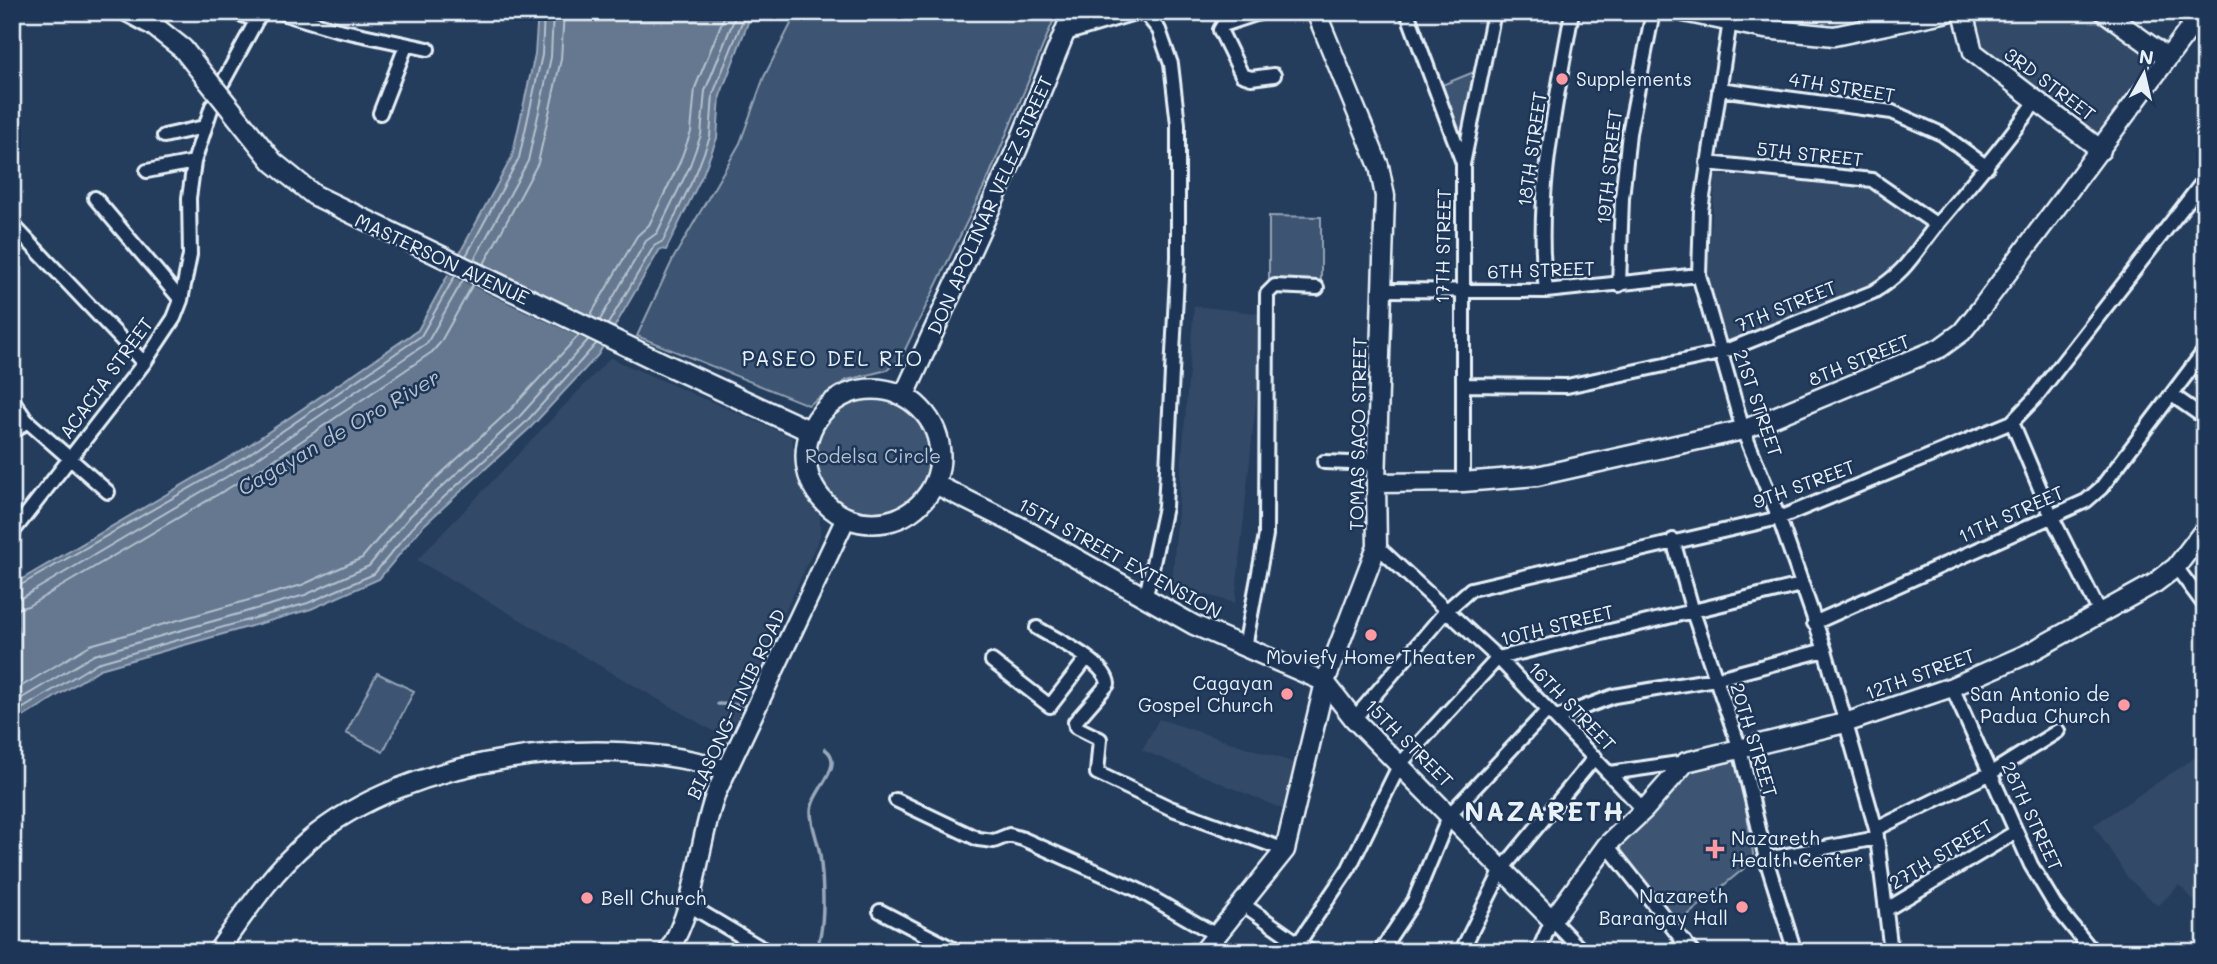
<svg xmlns="http://www.w3.org/2000/svg" width="2217" height="964" font-family="Mali,sans-serif">
<rect width="100%" height="100%" fill="#253d5d"/>
<filter id="ink" filterUnits="userSpaceOnUse"><feTurbulence type="fractalNoise" baseFrequency=".0143" numOctaves="2"/><feDisplacementMap in="SourceGraphic" scale="14" xChannelSelector="R" yChannelSelector="G"/><feConvolveMatrix kernelMatrix="1 2 1 2 8 2 1 2 1" color-interpolation-filters="sRGB"/></filter>
<g filter="url(#ink)">
<path fill="#334a68" d="M 1976,12 L 2088,12 L 2156,59 L 2099,134 L 1982,48 Z
M 1716,175 L 1855,185 L 1875,190 L 1930,227 L 1888,279 L 1752,335 L 1723,343 L 1707,273 Z
M 1194,306 L 1265,314 L 1235,603 L 1172,585 Z
M 610,358 L 792,437 L 798,478 L 820,515 L 820,536 L 727,739 L 417,560 Z
M 1159,719 L 1295,763 L 1285,810 L 1142,750 Z
M 2205,751 L 2205,912 L 2179,885 L 2158,906 L 2128,878 L 2094,825 Z"/>
<path fill="#3e5472" stroke="#93a2b5" stroke-width="2" d="M 797,12 L 1057,12 L 990,174 L 901,358 L 887,370 L 847,380 L 808,405 L 637,336 L 673,259 L 740,143 L 764,77 Z
M 1479,70 L 1461,148 L 1437,87 Z
M 1269,216 L 1321,217 L 1321,285 L 1269,284 Z
M815 456a58 58 0 1 1 116 0a58 58 0 1 1-116 0Z
M 377,673 L 414,691 L 383,752 L 346,733 Z
M 1738,756 L 1754,860 L 1677,924 L 1618,848 L 1693,765 Z"/>
<path fill="#657890" stroke="#99a8ba" stroke-width="2" d="M 538,12 L 752,12 L 720,96 L 717,138 L 703,174 L 666,250 L 660,249 L 598,355 L 531,427 L 423,526 L 379,579 L 311,609 L 100,669 L 12,724 L 12,585 L 242,450 L 418,330 L 512,157 L 535,54 Z"/>
<path fill="#253d5d" d="M 456,253 L 617,329 L 605,349 L 445,273 Z"/>
<g fill="none" stroke-linecap="round" stroke-linejoin="round">
<path stroke="#b4c1ce" stroke-width="2" d="M 466,256 L 519,158 L 542,55 L 544,12
M 474,260 L 528,161 L 551,57 L 553,12
M 484,264 L 538,163 L 561,59 L 564,12
M 590,316 L 637,236 L 649,225 L 679,164 L 691,132 L 695,88 L 726,12
M 600,320 L 646,241 L 657,233 L 689,168 L 701,135 L 705,91 L 737,12
M 608,324 L 654,246 L 663,241 L 697,171 L 710,137 L 713,94 L 746,12
M 12,590 L 246,456 L 421,336 L 455,276
M 12,599 L 23,597 L 250,463 L 427,343 L 463,280
M 12,610 L 28,606 L 256,472 L 432,352 L 440,343 L 473,284
M 12,692 L 90,645 L 302,585 L 362,558 L 404,508 L 512,408 L 579,335
M 12,704 L 94,655 L 305,595 L 369,566 L 411,515 L 520,416 L 588,340
M 12,715 L 97,663 L 308,603 L 374,574 L 418,521 L 526,422 L 596,344"/>
<path stroke="#99a8ba" stroke-width="3.5" d="M 718,704 L 745,705
M 814,952 C 827,932 823,879 820,855 C 818,840 811,826 811,812 C 811,791 847,765 825,749"/>
<defs>
<path id="street" d="M 233,12 L 257,20
M 278,12 L 335,29 L 428,49
M 1262,12 L 1223,25 L 1220,30 L 1242,75 L 1251,78 L 1274,75
M 1407,12 L 1463,163
M 1730,21 L 1701,210 L 1699,275 L 1743,430 L 1779,518 L 1825,650 L 1876,829 L 1891,952
M 1065,34 L 1135,13 L 1146,14 L 1159,30 L 1171,64 L 1178,124 L 1178,257 L 1165,507 L 1146,596
M 223,82 L 261,12
M 1719,89 L 1892,112 L 1942,134 L 1987,167
M 380,113 L 406,46
M 164,136 L 204,127
M 1707,163 L 1872,180 L 1937,225
M 147,171 L 194,162
M 95,198 L 181,300
M 12,224 L 144,363
M 1619,285 L 1622,198 L 1629,133 L 1653,12
M 1383,290 L 1546,291 L 1699,275
M 1546,291 C 1534,199 1556,103 1572,12
M 1463,385 L 1567,386 L 1720,353 L 1873,292 C 1909,270 1914,252 1939,222 C 1973,182 2006,142 2037,100
M 2172,395 L 2205,418
M 12,399 L 26,420 L 108,492
M 2012,422 L 2052,517 L 2100,613
M 12,435 L 26,420
M 1324,462 L 1376,464
M 1463,482 L 1463,164 L 1494,12
M 12,533 L 144,363 L 174,318 L 181,300 L 190,255 L 189,198 L 194,162 L 212,106
M 1673,540 L 1693,612 L 1740,749 L 1766,859 L 1795,952
M 1377,546 L 1498,658 L 1644,810
M 2176,567 L 2205,606
M 1814,623 L 2086,501 L 2101,488 L 2205,350
M 1037,628 C 1055,639 1106,662 1108,684 L 1075,722 L 1076,727 L 1100,739 L 1097,773 L 1170,808 L 1285,850
M 1245,647 L 1266,535 L 1267,294 L 1275,286 L 1317,288
M 992,661 L 1050,706 L 1087,658
M 1952,687 L 2031,865 L 2055,905 L 2093,952
M 1556,718 L 1614,696 L 1715,679 L 1825,650
M 1354,719 L 1447,610 L 1471,589 L 1779,518 L 2012,422 L 2035,398 L 2205,179
M 1610,773 L 1686,762
M 896,800 L 978,839 L 994,841 L 1009,835 L 1023,839 L 1138,890 L 1218,936
M 1876,829 L 1991,773 L 2058,731
M 1607,845 L 1692,952
M 1766,859 L 1877,838
M 689,905 L 768,952
M 1244,905 L 1311,952
M 1887,909 L 2014,833
M 880,911 L 959,952
M 1299,942 L 1349,868 L 1400,764 L 1498,658 L 1801,585
M 1380,952 L 1414,901 L 1450,814 L 1548,710
M 1461,952 L 1503,868 L 1595,757
M 1538,952 L 1552,920 L 1583,952
M 1674,952 L 1685,942"/>
<path id="secondary" d="M 1684,12 L 1765,29 L 1834,36 L 1948,12
M 1963,12 L 1973,52 L 2101,150
M 2104,12 L 2168,58
M 1376,483 L 1463,482 L 1537,476 L 1743,430 L 1940,348 L 1962,332 L 1982,307 L 2202,12
M 935,484 L 1019,526 L 1194,625 L 1325,682 L 1354,719 L 1552,920 L 1607,845 L 1644,810 L 1686,762 L 1845,723 L 1952,687 L 2027,654 L 2155,583 L 2176,567 L 2205,529
M 217,952 C 245,913 271,873 308,841 C 407,756 604,730 727,770
M 668,952 C 698,903 697,845 716,793 L 846,518
M 1203,952 L 1285,850 L 1325,682 L 1377,546 L 1376,483 L 1385,196 L 1379,166 L 1316,12"/>
<path id="primary" d="M 128,12 L 154,26 L 183,49
M 656,360 L 810,431
M806 456a67 67 0 1 1 134 0a67 67 0 1 1-134 0Z
M 904,396 L 1017,149 L 1073,12"/>
</defs>
<use href="#street" stroke="#e8f1f8" stroke-width="18"/>
<use href="#secondary" stroke="#e8f1f8" stroke-width="23"/>
<use href="#primary" stroke="#e8f1f8" stroke-width="24"/>
<use href="#street" stroke="#1d3557" stroke-width="12"/>
<use href="#secondary" stroke="#1d3557" stroke-width="18"/>
<use href="#primary" stroke="#1d3557" stroke-width="19"/>
<defs>
<path id="primary-bridge" d="M 183,49 L 273,162 L 314,195 L 656,360"/>
</defs>
<use href="#primary-bridge" stroke="#e8f1f8" stroke-width="24" stroke-linecap="butt"/>
<use href="#primary-bridge" stroke="#1d3557" stroke-width="19"/>
</g>
</g>
<g fill="#ff9aa2" stroke="#1d3557" stroke-width="2.5">
<circle cx="1562" cy="79" r="7"/>
<circle cx="1371" cy="635" r="7"/>
<circle cx="1287" cy="694" r="7"/>
<circle cx="2124" cy="705" r="7"/>
<path d="M1711.5 838.5h7v7h7v7h-7v7h-7v-7h-7v-7h7z"/>
<circle cx="587" cy="898" r="7"/>
<circle cx="1742" cy="907" r="7"/>
</g>
<g text-anchor="middle" stroke-width="5" stroke-linejoin="round" paint-order="stroke">
<g font-size="19" fill="#e8f1f8" stroke="#1d3557" text-anchor="start">
<text x="1576" y="86">Supplements</text>
<text x="1371" y="664" text-anchor="middle">Moviefy Home Theater</text>
<text x="1273" y="690" text-anchor="end">Cagayan<tspan x="1273" dy="22">Gospel Church</tspan></text>
<text x="2110" y="701" text-anchor="end">San Antonio de<tspan x="2110" dy="22">Padua Church</tspan></text>
<text x="1731" y="845">Nazareth<tspan x="1731" dy="22">Health Center</tspan></text>
<text x="1728" y="903" text-anchor="end">Nazareth<tspan x="1728" dy="22">Barangay Hall</tspan></text>
<text x="601" y="905">Bell Church</text>
</g>
<g font-size="19" fill="#e8f1f8" stroke="#1d3557">
<text transform="translate(2050 84) rotate(37)" y="7">3RD STREET</text>
<text transform="translate(1842 87) rotate(9)" y="7">4TH STREET</text>
<text transform="translate(1532 149) rotate(-82)" y="7">18TH STREET</text>
<text transform="translate(1810 154) rotate(6)" y="7">5TH STREET</text>
<text transform="translate(1609 167) rotate(-84)" y="7">19TH STREET</text>
<text transform="translate(990 205) rotate(-66)" y="7">DON APOLINAR VELEZ STREET</text>
<text transform="translate(1443 246) rotate(-89)" y="7">17TH STREET</text>
<text transform="translate(442 259) rotate(25)" y="7">MASTERSON AVENUE</text>
<text transform="translate(1541 270) rotate(-2)" y="7">6TH STREET</text>
<text transform="translate(1786 306) rotate(-22)" y="7">7TH STREET</text>
<text transform="translate(1859 360) rotate(-22)" y="7">8TH STREET</text>
<text transform="translate(106 378) rotate(-54)" y="7">ACACIA STREET</text>
<text transform="translate(1758 403) rotate(71)" y="7">21ST STREET</text>
<text transform="translate(1358 434) rotate(-89)" y="7">TOMAS SACO STREET</text>
<text transform="translate(1804 484) rotate(-20)" y="7">9TH STREET</text>
<text transform="translate(2011 514) rotate(-24)" y="7">11TH STREET</text>
<text transform="translate(1120 558) rotate(29)" y="7">15TH STREET EXTENSION</text>
<text transform="translate(1557 625) rotate(-14)" y="7">10TH STREET</text>
<text transform="translate(1920 674) rotate(-20)" y="7">12TH STREET</text>
<text transform="translate(736 704) rotate(-65)" y="7">BIASONG-TINIB ROAD</text>
<text transform="translate(1572 706) rotate(46)" y="7">16TH STREET</text>
<text transform="translate(1754 740) rotate(73)" y="7">20TH STREET</text>
<text transform="translate(1409 743) rotate(45)" y="7">15TH STREET</text>
<text transform="translate(2032 816) rotate(65)" y="7">28TH STREET</text>
<text transform="translate(1941 854) rotate(-31)" y="7">27TH STREET</text>
</g>
<g font-size="19" fill="#b5c2d0" stroke="#1d3557">
<text x="873" y="463">Rodelsa Circle</text>
</g>
<g font-size="21" letter-spacing="2" fill="#e8f1f8" stroke="#1d3557">
<text x="833" y="366">PASEO DEL RIO</text>
</g>
<g font-size="21" font-style="italic" fill="#b4c1ce" stroke="#1d3557">
<text transform="translate(339 433) rotate(-30)" y="7">Cagayan de Oro River</text>
</g>
<g font-size="26" font-weight="bold" letter-spacing="2" fill="#e8f1f8" stroke="#1d3557">
<text x="1545" y="821">NAZARETH</text>
</g>
</g>
<rect width="2217" height="964" fill="none" stroke="#1d3557" stroke-width="42"/>
<rect x="21" y="21" width="2175" height="922" fill="none" stroke="#e8f1f8" stroke-width="2.5" filter="url(#ink)"/>
<g transform="translate(2144 74) rotate(8)" stroke="#1d3557" stroke-width="5" paint-order="stroke">
<path d="M0-5L12 26L0 18L-12 26Z" fill="#e8f1f8"/>
<text y="-10" font-size="19" font-weight="bold" text-anchor="middle" fill="#e8f1f8">N</text>
</g>
</svg>
